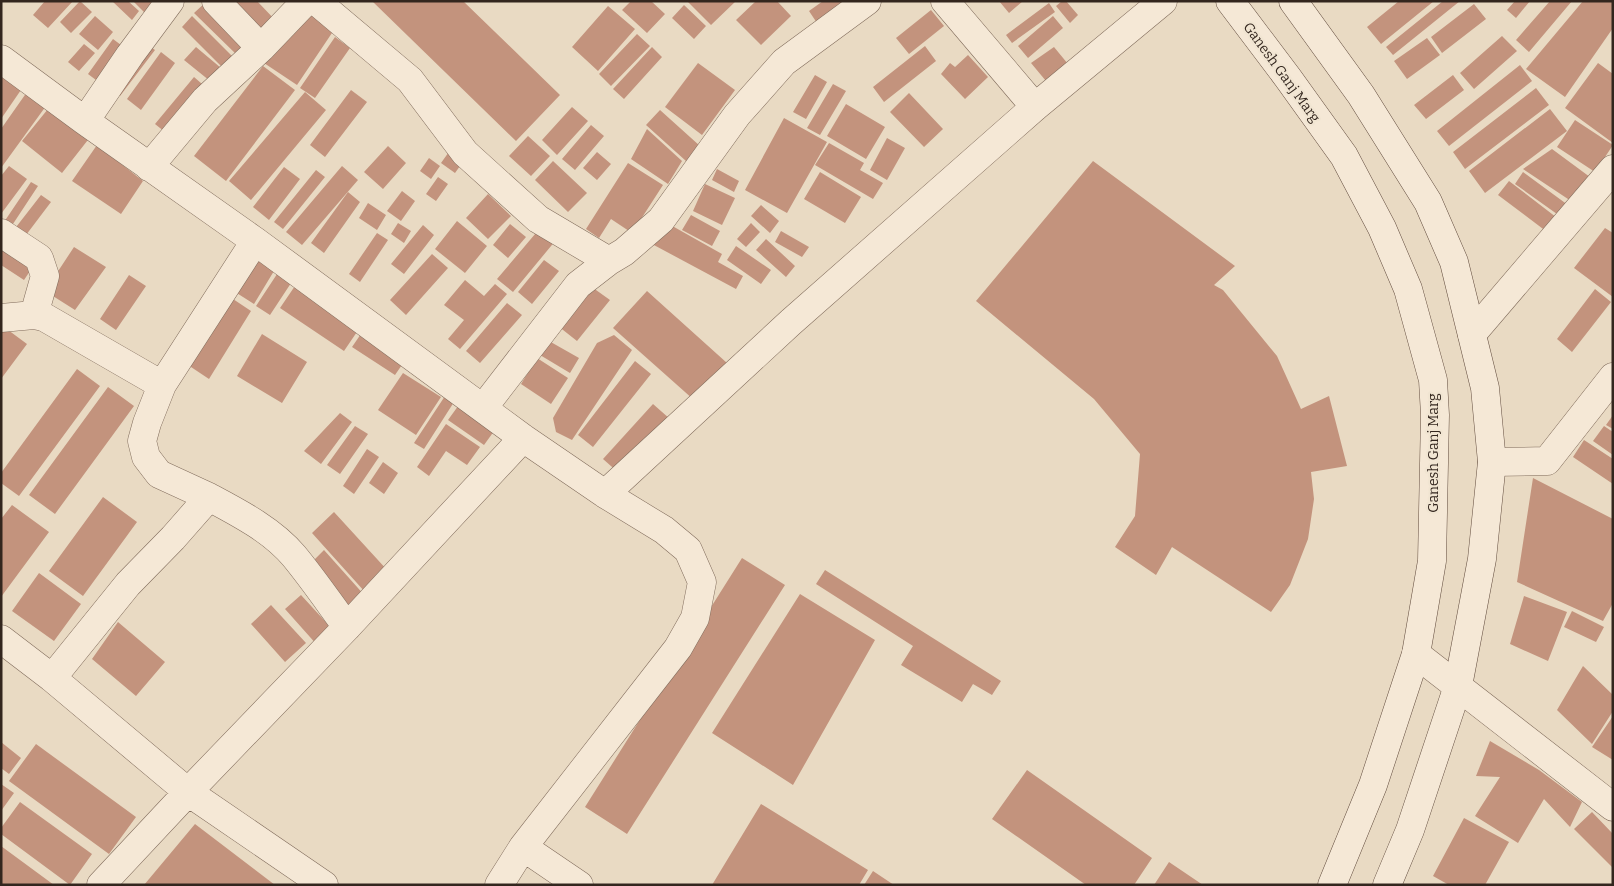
<svg xmlns="http://www.w3.org/2000/svg" width="1614" height="886" font-family="Bitter,serif">
<rect width="100%" height="100%" fill="#e9dac3"/>
<path fill="#c3937d" d="M 45,1 L 73,1 L 48,28 L 33,15 Z
M 80,1 L 92,12 L 71,33 L 60,22 Z
M 112,1 L 128,1 L 139,11 L 132,20 Z
M 133,1 L 154,1 L 146,14 Z
M 232,1 L 257,1 L 277,22 L 263,34 Z
M 372,1 L 463,1 L 560,95 L 516,141 Z
M 631,1 L 651,1 L 665,14 L 647,33 L 622,10 Z
M 687,1 L 736,1 L 711,25 Z
M 756,1 L 777,1 L 791,16 L 761,45 L 736,20 Z
M 823,1 L 855,1 L 819,26 L 809,11 Z
M 999,1 L 1023,1 L 1009,13 Z
M 1062,1 L 1066,1 L 1078,15 L 1070,23 L 1056,6 Z
M 1399,1 L 1434,1 L 1381,44 L 1367,27 Z
M 1443,1 L 1460,1 L 1393,55 L 1386,47 Z
M 1515,1 L 1530,1 L 1516,18 L 1507,10 Z
M 1550,1 L 1572,1 L 1529,52 L 1516,40 Z
M 1583,1 L 1613,1 L 1613,28 L 1565,97 L 1526,69 Z
M 206,2 L 250,45 L 239,57 L 194,13 Z
M 1049,3 L 1055,12 L 1012,43 L 1006,35 Z
M 1474,4 L 1486,19 L 1442,53 L 1431,37 Z
M 684,5 L 706,26 L 694,39 L 672,18 Z
M 608,6 L 635,29 L 598,71 L 572,47 Z
M 931,10 L 944,26 L 909,54 L 896,38 Z
M 314,12 L 336,27 L 297,85 L 264,63 Z
M 95,16 L 113,32 L 98,50 L 79,34 Z
M 192,16 L 237,61 L 227,72 L 182,27 Z
M 1053,16 L 1063,28 L 1028,58 L 1018,46 Z
M 637,34 L 650,46 L 611,86 L 599,74 Z
M 1502,36 L 1517,51 L 1474,89 L 1460,73 Z
M 335,37 L 350,48 L 315,98 L 300,88 Z
M 1427,38 L 1440,55 L 1407,79 L 1394,61 Z
M 113,39 L 121,45 L 96,80 L 88,74 Z
M 84,44 L 95,53 L 79,71 L 68,62 Z
M 148,45 L 155,50 L 120,96 L 113,91 Z
M 925,46 L 936,61 L 884,102 L 873,87 Z
M 196,47 L 221,68 L 210,81 L 184,60 Z
M 652,47 L 662,57 L 624,99 L 613,89 Z
M 1054,47 L 1068,64 L 1046,81 L 1031,63 Z
M 161,52 L 175,63 L 141,110 L 127,99 Z
M 968,55 L 988,77 L 965,99 L 941,74 L 950,63 L 955,67 Z
M 698,63 L 735,90 L 702,135 L 665,107 Z
M 1598,63 L 1613,74 L 1613,143 L 1565,108 Z
M 1520,65 L 1532,81 L 1449,146 L 1437,131 Z
M 263,66 L 295,90 L 226,181 L 194,156 Z
M 1,73 L 23,87 L 1,119 Z
M 815,75 L 827,82 L 806,119 L 793,112 Z
M 1453,75 L 1464,90 L 1426,119 L 1414,105 Z
M 194,77 L 209,90 L 170,136 L 155,124 Z
M 833,84 L 846,91 L 820,135 L 807,128 Z
M 1536,88 L 1549,105 L 1465,169 L 1453,152 Z
M 351,90 L 367,102 L 325,157 L 310,145 Z
M 27,92 L 46,106 L 1,168 L 1,129 Z
M 305,92 L 326,110 L 251,200 L 229,181 Z
M 909,93 L 943,129 L 924,147 L 890,112 Z
M 52,104 L 91,136 L 62,173 L 22,141 Z
M 846,104 L 885,127 L 866,159 L 827,136 Z
M 572,107 L 588,121 L 557,155 L 542,140 Z
M 1550,109 L 1567,131 L 1485,193 L 1469,171 Z
M 660,110 L 700,146 L 686,161 L 646,125 Z
M 784,118 L 827,142 L 787,213 L 745,190 Z
M 1575,120 L 1613,145 L 1595,172 L 1557,147 Z
M 591,125 L 604,136 L 575,170 L 562,159 Z
M 647,129 L 682,161 L 668,184 L 631,159 Z
M 528,136 L 550,156 L 531,176 L 509,156 Z
M 887,138 L 905,148 L 887,180 L 870,170 Z
M 829,143 L 864,163 L 860,170 L 883,183 L 873,199 L 815,165 Z
M 97,145 L 143,181 L 121,214 L 72,181 Z
M 388,146 L 406,163 L 383,189 L 364,172 Z
M 451,149 L 465,159 L 455,173 L 441,163 Z
M 1552,149 L 1594,180 L 1577,205 L 1523,169 Z
M 597,152 L 611,164 L 597,180 L 583,168 Z
M 429,158 L 440,166 L 431,179 L 420,171 Z
M 553,161 L 587,193 L 568,212 L 535,180 Z
M 1093,161 L 1235,266 L 1214,285 L 1223,290 L 1277,356 L 1301,409 L 1329,396 L 1347,466 L 1311,472 L 1314,499 L 1308,539 L 1290,585 L 1271,612 L 1172,547 L 1156,575 L 1115,547 L 1135,516 L 1140,454 L 1094,399 L 976,301 Z
M 628,163 L 663,185 L 632,233 L 611,219 L 599,238 L 586,229 Z
M 9,166 L 27,179 L 1,214 L 1,176 Z
M 342,166 L 358,180 L 302,245 L 286,232 Z
M 284,167 L 300,179 L 269,220 L 253,207 Z
M 717,169 L 739,181 L 734,192 L 712,180 Z
M 316,170 L 325,177 L 283,229 L 274,222 Z
M 820,172 L 861,197 L 845,223 L 804,199 Z
M 1523,172 L 1572,208 L 1564,219 L 1515,184 Z
M 438,177 L 448,184 L 436,201 L 426,194 Z
M 1509,181 L 1565,224 L 1555,238 L 1498,195 Z
M 31,182 L 38,186 L 9,230 L 2,225 Z
M 705,184 L 735,198 L 722,225 L 693,211 Z
M 402,191 L 415,201 L 401,221 L 387,211 Z
M 348,192 L 360,202 L 324,253 L 311,243 Z
M 488,194 L 511,216 L 488,239 L 466,218 Z
M 41,195 L 51,202 L 23,239 L 13,231 Z
M 368,203 L 386,215 L 377,230 L 359,218 Z
M 761,205 L 779,221 L 770,233 L 751,216 Z
M 691,215 L 720,231 L 712,246 L 682,230 Z
M 457,221 L 487,246 L 465,273 L 435,249 Z
M 398,223 L 411,231 L 404,243 L 391,234 Z
M 667,223 L 722,254 L 718,262 L 743,276 L 736,289 L 652,244 Z
M 751,223 L 760,232 L 746,247 L 737,239 Z
M 510,224 L 526,237 L 508,258 L 493,245 Z
M 423,225 L 434,235 L 404,274 L 391,264 Z
M 541,227 L 556,240 L 513,292 L 497,279 Z
M 1605,228 L 1613,233 L 1613,297 L 1574,268 Z
M 781,231 L 809,247 L 802,257 L 775,242 Z
M 377,233 L 388,240 L 360,282 L 349,274 Z
M 766,239 L 795,266 L 786,277 L 756,250 Z
M 1,243 L 34,265 L 24,280 L 1,265 Z
M 736,246 L 771,270 L 761,284 L 727,260 Z
M 74,247 L 106,267 L 75,310 L 45,291 Z
M 255,253 L 277,266 L 254,304 L 232,290 Z
M 432,254 L 448,268 L 406,315 L 390,300 Z
M 544,260 L 559,271 L 532,304 L 518,292 Z
M 281,268 L 295,277 L 270,315 L 256,306 Z
M 129,275 L 146,286 L 116,330 L 100,319 Z
M 299,280 L 363,323 L 344,351 L 280,308 Z
M 465,280 L 484,296 L 495,284 L 507,294 L 460,349 L 448,339 L 464,320 L 444,305 Z
M 589,285 L 610,300 L 577,341 L 558,326 Z
M 1595,289 L 1611,302 L 1572,352 L 1557,339 Z
M 647,291 L 727,363 L 694,400 L 613,328 Z
M 224,293 L 251,311 L 209,379 L 182,361 Z
M 507,303 L 522,315 L 480,363 L 466,351 Z
M 4,327 L 27,344 L 1,379 L 1,331 Z
M 365,328 L 408,356 L 395,375 L 352,347 Z
M 262,334 L 307,362 L 282,403 L 237,376 Z
M 614,335 L 632,350 L 572,440 L 556,432 L 553,418 L 597,343 Z
M 549,341 L 579,358 L 570,373 L 540,355 Z
M 537,358 L 568,378 L 551,404 L 521,384 Z
M 635,361 L 651,374 L 593,447 L 578,435 Z
M 77,369 L 100,386 L 19,496 L 1,483 L 1,473 Z
M 403,373 L 441,397 L 416,435 L 378,410 Z
M 108,387 L 134,406 L 55,514 L 29,495 Z
M 445,396 L 454,402 L 424,449 L 414,443 Z
M 461,402 L 497,427 L 484,445 L 448,420 Z
M 653,404 L 670,419 L 620,474 L 603,459 Z
M 340,413 L 352,422 L 321,464 L 304,451 Z
M 1613,415 L 1613,429 L 1606,425 Z
M 446,424 L 480,447 L 467,465 L 446,451 L 429,476 L 417,467 Z
M 355,426 L 368,434 L 340,474 L 327,465 Z
M 1604,426 L 1613,432 L 1613,455 L 1593,441 Z
M 1584,440 L 1613,459 L 1613,484 L 1573,457 Z
M 367,449 L 379,457 L 354,494 L 343,486 Z
M 383,462 L 398,473 L 384,494 L 369,483 Z
M 1533,478 L 1613,519 L 1613,603 L 1603,621 L 1517,582 Z
M 103,497 L 137,522 L 83,596 L 49,571 Z
M 12,505 L 49,532 L 1,597 L 1,519 Z
M 334,512 L 388,571 L 365,592 L 312,533 Z
M 324,550 L 366,597 L 352,609 L 311,563 Z
M 742,558 L 785,585 L 627,834 L 585,807 Z
M 825,570 L 1001,681 L 992,695 L 973,684 L 962,702 L 901,665 L 913,646 L 816,584 Z
M 39,573 L 81,604 L 54,641 L 12,611 Z
M 800,594 L 875,640 L 793,785 L 712,733 Z
M 301,595 L 334,631 L 318,646 L 285,609 Z
M 1524,596 L 1567,612 L 1548,661 L 1510,644 Z
M 271,605 L 306,643 L 285,662 L 251,624 Z
M 1572,611 L 1604,627 L 1596,642 L 1564,627 Z
M 118,622 L 165,662 L 136,696 L 92,659 Z
M 1583,666 L 1613,695 L 1613,711 L 1592,744 L 1557,710 Z
M 1613,716 L 1613,760 L 1592,747 Z
M 1490,741 L 1539,770 L 1582,802 L 1570,827 L 1544,799 L 1518,843 L 1475,816 L 1500,777 L 1476,776 Z
M 1,742 L 21,758 L 9,774 L 1,768 Z
M 36,744 L 136,817 L 109,854 L 9,781 Z
M 1027,770 L 1152,858 L 1134,885 L 1086,885 L 992,819 Z
M 1,784 L 14,793 L 1,811 Z
M 20,802 L 92,854 L 70,885 L 1,834 L 1,828 Z
M 761,804 L 868,870 L 859,885 L 712,885 Z
M 1592,812 L 1613,834 L 1613,868 L 1574,829 Z
M 1464,818 L 1509,842 L 1485,885 L 1449,885 L 1433,876 Z
M 195,824 L 275,885 L 144,885 Z
M 1,846 L 54,885 L 1,885 Z
M 1169,862 L 1203,885 L 1154,885 Z
M 873,871 L 894,885 L 864,885 Z"/>
<g fill="none" stroke-linecap="round" stroke-linejoin="round">
<defs>
<path id="minor" d="M 216,1 L 261,48
M 316,1 L 410,80 L 465,153 L 538,219 L 609,261
M 945,1 L 1035,107
M 1,59 L 85,121 L 255,241 L 523,438 L 605,494 L 664,530 L 688,550 L 702,582 L 695,618 L 678,648 L 523,847 L 499,885
M 85,121 L 130,55 L 170,1
M 149,167 L 205,100 L 261,48 L 306,1
M 1,233 L 39,258 L 45,276 L 34,315
M 1,318 L 34,315 L 44,317 L 162,385
M 1472,334 L 1613,169
M 483,408 L 578,285 L 609,261 L 624,252 L 661,220 L 737,115 L 784,62 L 867,1
M 1492,462 L 1547,461 L 1613,377
M 605,494 L 791,322 L 1035,107 L 1163,1
M 209,497 C 239,513 272,530 294,556 C 313,579 330,604 347,627
M 1,639 L 52,678 L 188,792 L 324,885
M 52,678 L 128,584 L 173,538 L 209,497 L 159,474 L 146,457 L 142,441 L 147,423 L 162,385 L 255,241
M 523,847 L 579,885
M 101,885 L 188,792 L 347,627 L 523,438"/>
<path id="tertiary" d="M 1416,654 L 1613,807"/>
<path id="secondary" d="M 1230,1 L 1288,78 L 1344,156 L 1382,228 L 1408,289 L 1433,380 L 1435,415 L 1432,561 L 1416,654 L 1373,785 L 1332,885
M 1293,1 L 1361,95 L 1428,202 L 1454,262 L 1485,388 L 1492,462 L 1482,559 L 1458,686 L 1410,830 L 1387,885"/>
</defs>
<use href="#minor" stroke="#816c5c" stroke-width="29"/>
<use href="#tertiary" stroke="#816c5c" stroke-width="29"/>
<use href="#secondary" stroke="#634d3f" stroke-width="29"/>
<use href="#minor" stroke="#f5e8d6" stroke-width="28"/>
<use href="#tertiary" stroke="#f5e8d6" stroke-width="28"/>
<use href="#secondary" stroke="#f5e8d6" stroke-width="28"/>
</g>
<g text-anchor="middle" stroke-width="4.5" stroke-linejoin="round" paint-order="stroke">
<g font-size="14" fill="#33261e" stroke="#f1e5d2">
<text transform="translate(1282 72) rotate(54)" y="5">Ganesh Ganj Marg</text>
<text transform="translate(1433 453) rotate(-90)" y="5">Ganesh Ganj Marg</text>
</g>
</g>
<rect width="1614" height="886" fill="none" stroke="#33261e" stroke-width="5"/>
</svg>
